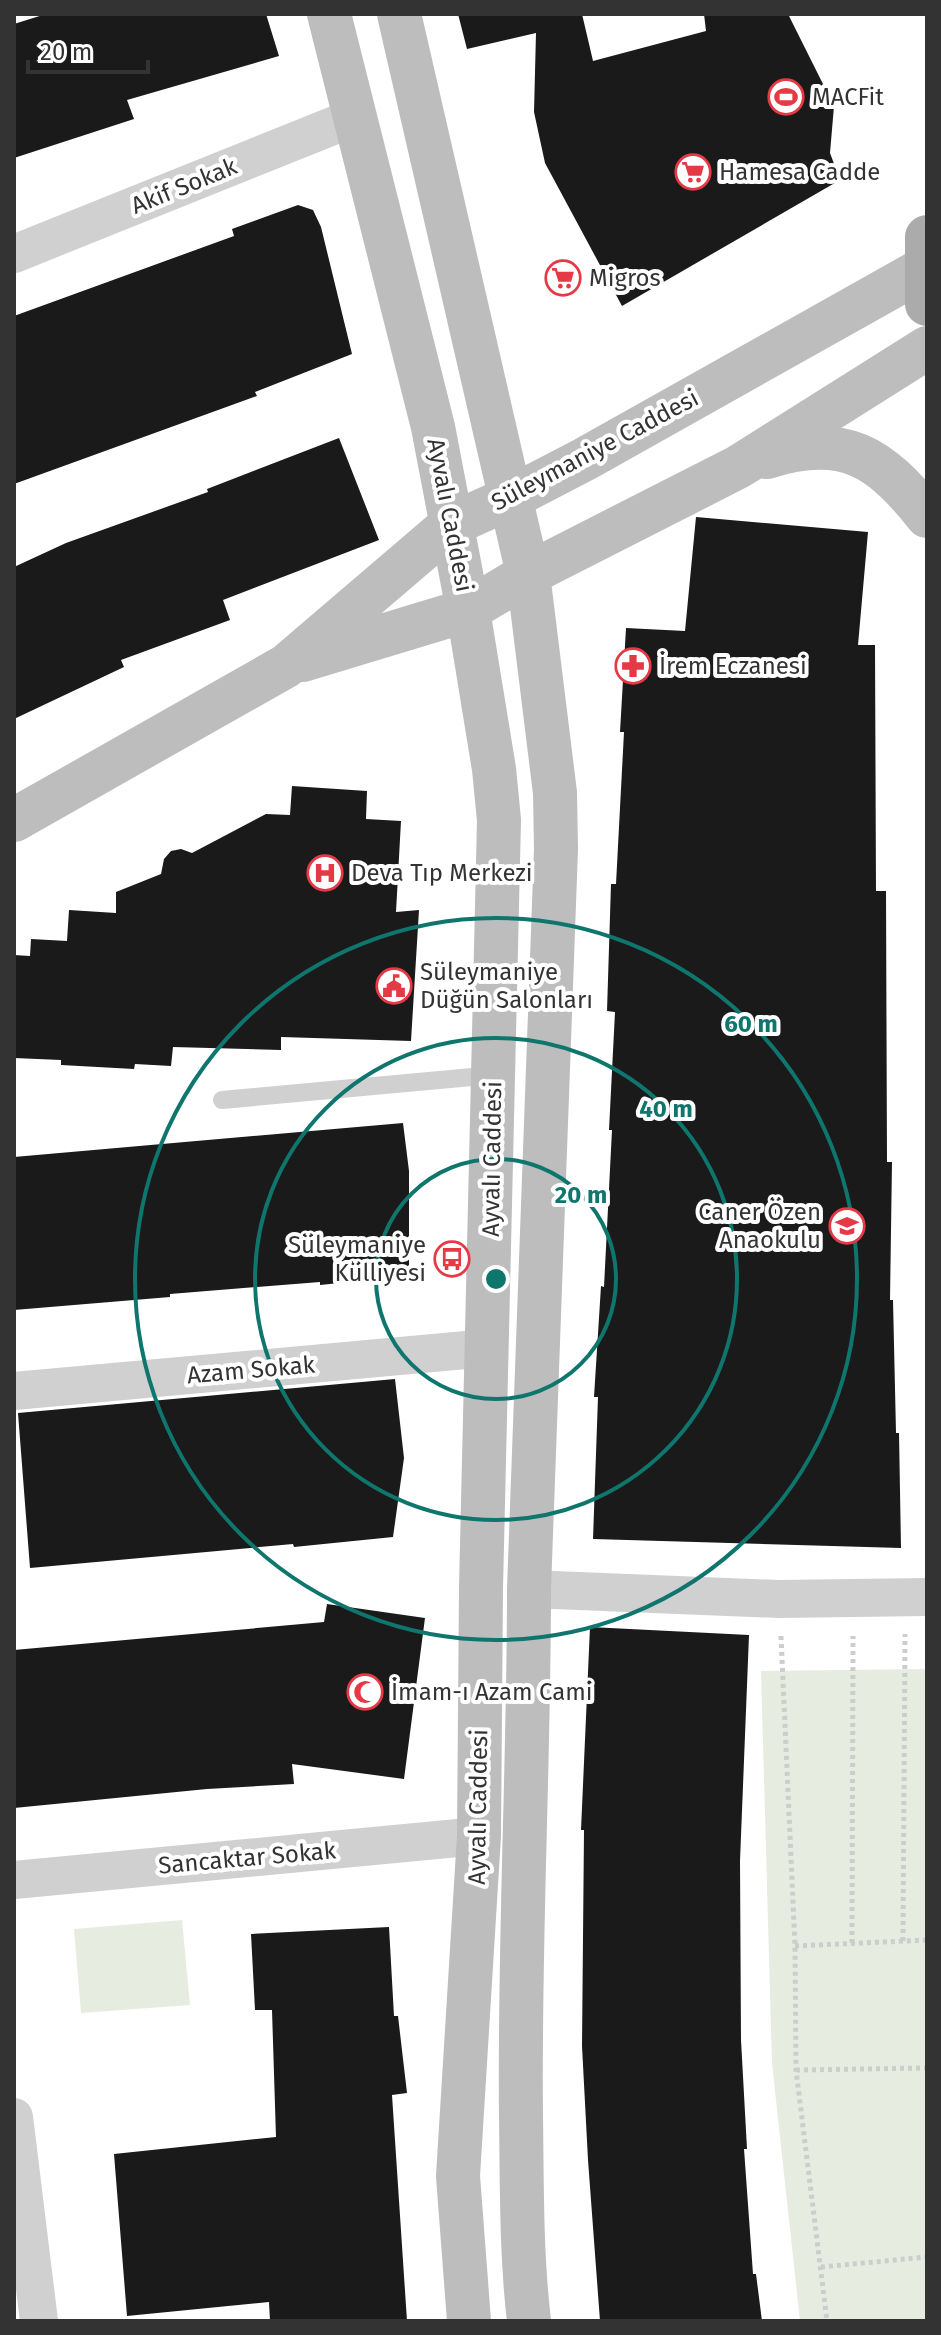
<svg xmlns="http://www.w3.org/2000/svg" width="941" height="2335" font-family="'Fira Sans',sans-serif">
<rect width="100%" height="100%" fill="#fff"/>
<path fill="#e6ecdf" d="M 927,1669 L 927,2321 L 800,2321 L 772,2063 L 761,1671 Z
M 182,1920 L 190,2005 L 81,2013 L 74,1929 Z"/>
<path fill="#1a1a1a" d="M 46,14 L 266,14 L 279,56 L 127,100 L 134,119 L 14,158 L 14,24 Z
M 458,14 L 582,14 L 593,61 L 706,31 L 704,14 L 788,14 L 834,106 L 830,153 L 840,180 L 622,306 L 545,163 L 534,112 L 536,33 L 467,49 Z
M 298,205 L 313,210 L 321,227 L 352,354 L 255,392 L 257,396 L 14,484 L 14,316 L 234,236 L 232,229 Z
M 339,438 L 379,540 L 223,600 L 230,620 L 121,660 L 124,667 L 14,719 L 14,567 L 66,543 L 208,492 L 207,489 Z
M 696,517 L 868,532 L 858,645 L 875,645 L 876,891 L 886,891 L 887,1162 L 892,1162 L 890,1300 L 893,1300 L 896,1433 L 899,1433 L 901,1548 L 593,1539 L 598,1397 L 594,1397 L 601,1286 L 604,1287 L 612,1130 L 609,1130 L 615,1012 L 607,1011 L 611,884 L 616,884 L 624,732 L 620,732 L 626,628 L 685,631 Z
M 292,786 L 367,791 L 366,819 L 401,821 L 396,912 L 419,910 L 411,1041 L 281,1037 L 281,1050 L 173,1047 L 171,1066 L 135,1064 L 134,1069 L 61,1065 L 61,1060 L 14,1058 L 14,955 L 30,956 L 31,939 L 67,941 L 69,910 L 116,913 L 116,892 L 161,874 L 164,859 L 171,851 L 181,849 L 192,853 L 266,814 L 290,815 Z
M 403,1123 L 409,1171 L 409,1276 L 320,1285 L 320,1282 L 170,1294 L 170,1297 L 14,1310 L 14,1157 Z
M 395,1379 L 404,1458 L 393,1537 L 294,1547 L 293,1544 L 30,1568 L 18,1413 Z
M 327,1604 L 425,1618 L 404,1779 L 292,1764 L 294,1784 L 207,1789 L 14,1808 L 14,1650 L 324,1622 Z
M 590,1627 L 749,1635 L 740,1861 L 741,2040 L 747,2149 L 744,2149 L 753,2274 L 756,2274 L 762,2321 L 600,2321 L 588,2160 L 582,2046 L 584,1830 L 581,1830 Z
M 389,1927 L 394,2016 L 398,2016 L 407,2093 L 392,2095 L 407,2321 L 270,2321 L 269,2302 L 127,2316 L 114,2154 L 276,2137 L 272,2010 L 255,2010 L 251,1934 Z"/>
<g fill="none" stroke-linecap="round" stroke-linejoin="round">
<path stroke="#cdcdcd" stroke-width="5" stroke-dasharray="4 4" stroke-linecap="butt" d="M 781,1636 L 795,1946 L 796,2070 L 827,2321
M 903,1941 L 905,1634
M 852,1943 L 853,1636
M 795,1946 L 927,1940
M 796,2070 L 927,2068
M 821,2267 L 927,2257"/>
<path stroke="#d0d0d0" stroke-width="18" d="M 222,1100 L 494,1075"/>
<path stroke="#d0d0d0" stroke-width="38" d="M 14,254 L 355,117
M 14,1391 L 488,1348
M 529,1589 L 779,1599 L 927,1597
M 14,1880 L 479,1836
M 14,2117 L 39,2321"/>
<path stroke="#bdbdbd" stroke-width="44" d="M 329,14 L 433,427 L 468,610 L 494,769 L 499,820 L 481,1588 L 479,1836 L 458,2176 L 469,2321
M 399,14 L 528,574 L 555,793 L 556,849 L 529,1589 C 529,1765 519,1940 521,2116 C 522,2184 521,2253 529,2321
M 767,457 C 843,433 880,456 927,516
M 303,660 L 468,610 L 528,574 L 738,467 L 927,348
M 14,820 L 286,666 L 452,524 L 510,498 L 585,459 L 927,267"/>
<path stroke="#ababab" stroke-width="44" d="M 927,237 L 927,304"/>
</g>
<g fill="none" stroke="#0f766e" stroke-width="4">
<circle cx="496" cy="1279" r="120"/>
<circle cx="496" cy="1279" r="241"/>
<circle cx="496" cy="1279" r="361"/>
</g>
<defs>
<symbol id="stadium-ring" viewBox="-11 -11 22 22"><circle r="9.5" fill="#fff" stroke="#e63946" stroke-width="1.5"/><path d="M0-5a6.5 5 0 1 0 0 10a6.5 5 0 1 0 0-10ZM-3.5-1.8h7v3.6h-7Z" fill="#e63946"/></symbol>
<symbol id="supermarket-ring" viewBox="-11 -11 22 22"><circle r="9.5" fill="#fff" stroke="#e63946" stroke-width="1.5"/><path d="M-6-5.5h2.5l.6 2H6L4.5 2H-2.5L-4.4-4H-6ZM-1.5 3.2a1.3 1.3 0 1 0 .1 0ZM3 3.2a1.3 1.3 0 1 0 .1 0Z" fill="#e63946"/></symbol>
<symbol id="pharmacy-ring" viewBox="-11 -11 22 22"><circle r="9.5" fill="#fff" stroke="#e63946" stroke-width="1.5"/><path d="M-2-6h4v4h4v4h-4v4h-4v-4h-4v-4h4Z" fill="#e63946"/></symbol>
<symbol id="hospital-ring" viewBox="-11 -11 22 22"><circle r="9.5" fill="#fff" stroke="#e63946" stroke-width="1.5"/><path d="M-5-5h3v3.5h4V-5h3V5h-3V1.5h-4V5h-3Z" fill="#e63946"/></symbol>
<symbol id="civic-ring" viewBox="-11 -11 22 22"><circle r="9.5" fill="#fff" stroke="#e63946" stroke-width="1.5"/><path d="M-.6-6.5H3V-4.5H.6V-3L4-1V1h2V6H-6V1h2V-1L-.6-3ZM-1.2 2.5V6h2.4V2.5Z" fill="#e63946"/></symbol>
<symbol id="school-ring" viewBox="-11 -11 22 22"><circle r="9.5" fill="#fff" stroke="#e63946" stroke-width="1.5"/><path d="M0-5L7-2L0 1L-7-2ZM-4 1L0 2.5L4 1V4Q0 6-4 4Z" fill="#e63946"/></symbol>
<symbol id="bus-ring" viewBox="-11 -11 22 22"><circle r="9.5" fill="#fff" stroke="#e63946" stroke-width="1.5"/><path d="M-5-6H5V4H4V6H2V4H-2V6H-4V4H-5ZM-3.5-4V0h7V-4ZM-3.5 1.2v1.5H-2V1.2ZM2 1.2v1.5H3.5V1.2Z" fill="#e63946"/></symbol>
<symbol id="mosque-ring" viewBox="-11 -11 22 22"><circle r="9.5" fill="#fff" stroke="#e63946" stroke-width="1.5"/><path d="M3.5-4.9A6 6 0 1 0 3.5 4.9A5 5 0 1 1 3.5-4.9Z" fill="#e63946"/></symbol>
</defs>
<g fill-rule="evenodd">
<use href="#stadium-ring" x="766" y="77" width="40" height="40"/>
<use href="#supermarket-ring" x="673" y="152" width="40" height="40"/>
<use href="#supermarket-ring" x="543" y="258" width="40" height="40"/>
<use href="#pharmacy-ring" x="613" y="646" width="40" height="40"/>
<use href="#hospital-ring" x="305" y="853" width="40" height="40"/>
<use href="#civic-ring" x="374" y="966" width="40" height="40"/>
<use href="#school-ring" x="827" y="1206" width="40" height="40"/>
<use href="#bus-ring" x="432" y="1239" width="40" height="40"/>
<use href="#mosque-ring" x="345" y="1672" width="40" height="40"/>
</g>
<g text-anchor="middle" stroke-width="8" stroke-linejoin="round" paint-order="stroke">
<g font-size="24" fill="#333" stroke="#fff" text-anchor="start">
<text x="812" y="105">MACFit</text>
<text x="719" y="180">Hamesa Cadde</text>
<text x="589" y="286">Migros</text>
<text x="659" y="674">İrem Eczanesi</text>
<text x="351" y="881">Deva Tıp Merkezi</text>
<text x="420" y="980">Süleymaniye<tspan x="420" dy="28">Düğün Salonları</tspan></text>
<text x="821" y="1220" text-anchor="end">Caner Özen<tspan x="821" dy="28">Anaokulu</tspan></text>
<text x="426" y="1253" text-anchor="end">Süleymaniye<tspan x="426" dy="28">Külliyesi</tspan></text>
<text x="391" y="1700">İmam-ı Azam Cami</text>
</g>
<g font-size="24" fill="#333" stroke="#fff">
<text transform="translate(184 186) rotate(-22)" y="8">Akif Sokak</text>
<text transform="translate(595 450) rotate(-28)" y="8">Süleymaniye Caddesi</text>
<text transform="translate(450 515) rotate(79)" y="8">Ayvalı Caddesi</text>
<text transform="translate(492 1159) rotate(-89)" y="8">Ayvalı Caddesi</text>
<text transform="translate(251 1370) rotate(-5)" y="8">Azam Sokak</text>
<text transform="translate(478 1807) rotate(-89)" y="8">Ayvalı Caddesi</text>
<text transform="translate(247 1858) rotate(-5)" y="8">Sancaktar Sokak</text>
</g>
</g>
<circle cx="496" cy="1279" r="12" fill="#0f766e" stroke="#fff" stroke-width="4"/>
<g font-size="24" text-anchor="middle" font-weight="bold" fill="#0f766e" stroke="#fff" stroke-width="8" stroke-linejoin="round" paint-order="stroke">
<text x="751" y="1032">60 m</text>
<text x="666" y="1117">40 m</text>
<text x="581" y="1203">20 m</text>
</g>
<rect width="941" height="2335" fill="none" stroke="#333333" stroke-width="32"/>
<path d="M28 60v12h120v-12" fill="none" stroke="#333333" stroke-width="4"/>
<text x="40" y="60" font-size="24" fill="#333333" stroke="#ffffff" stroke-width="6" paint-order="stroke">20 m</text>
</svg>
